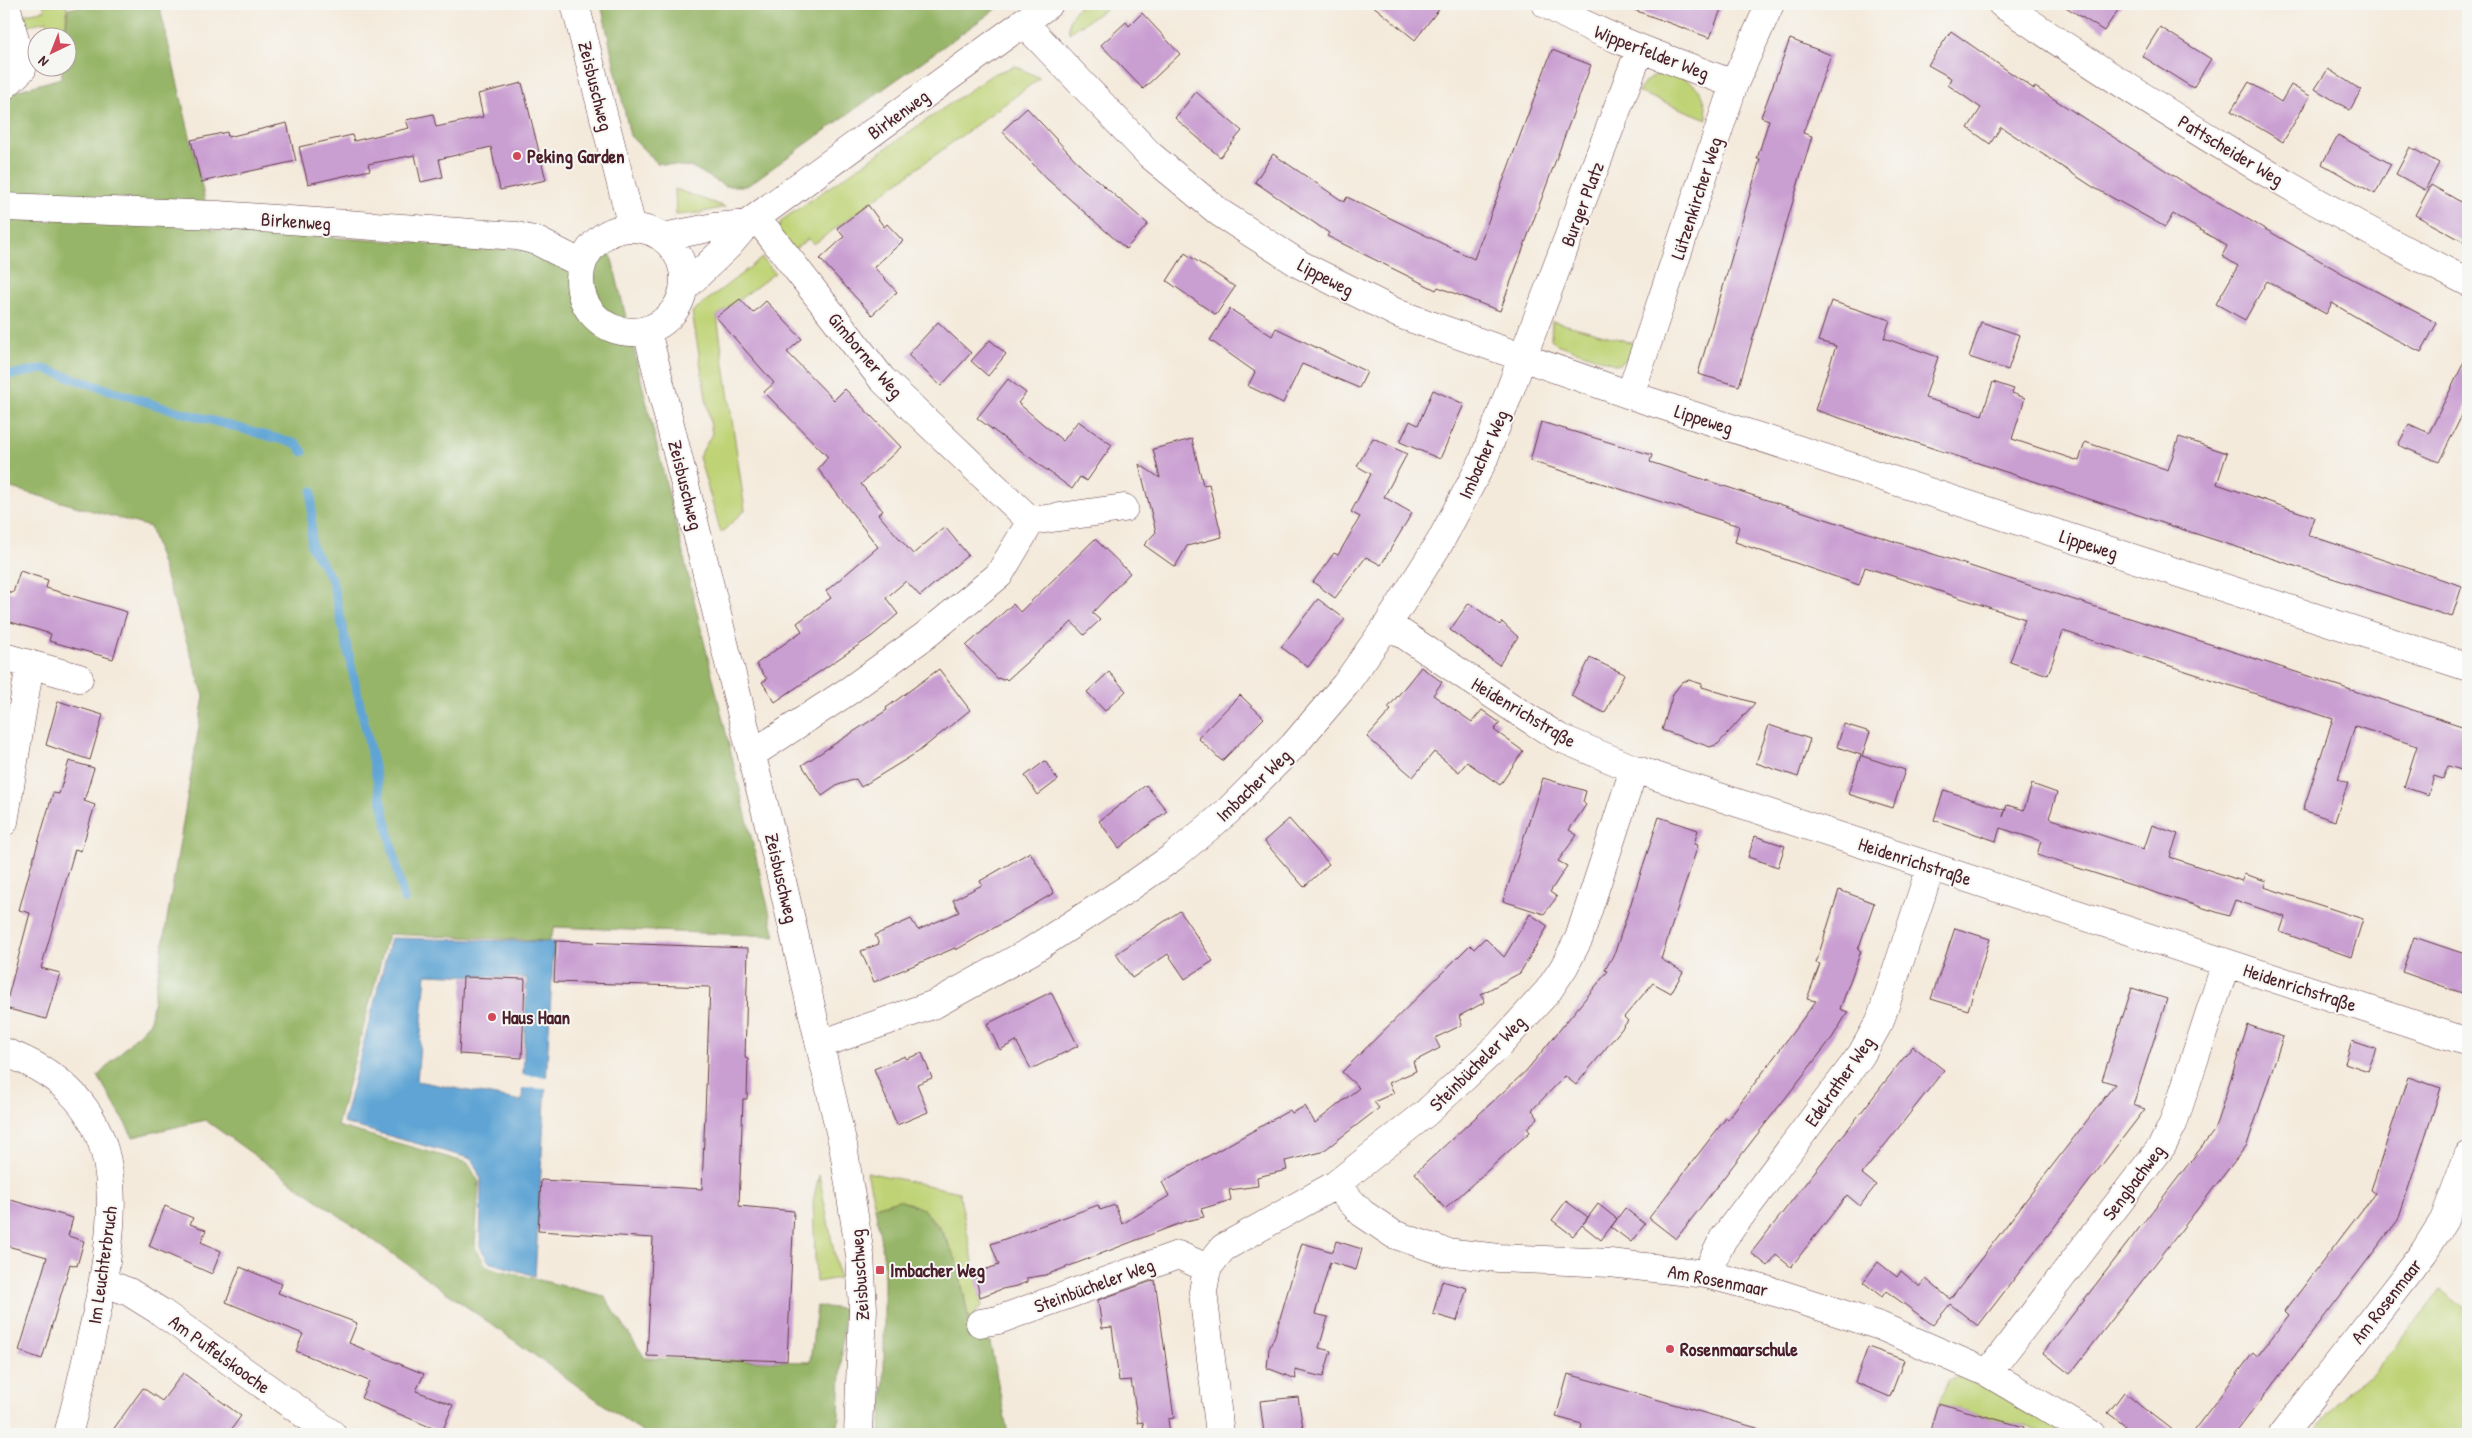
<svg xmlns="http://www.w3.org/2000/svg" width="2472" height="1438" font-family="'Patrick Hand',sans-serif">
<rect width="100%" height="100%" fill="#f6f6f2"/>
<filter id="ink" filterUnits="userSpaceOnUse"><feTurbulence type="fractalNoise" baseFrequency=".02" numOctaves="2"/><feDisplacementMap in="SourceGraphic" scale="10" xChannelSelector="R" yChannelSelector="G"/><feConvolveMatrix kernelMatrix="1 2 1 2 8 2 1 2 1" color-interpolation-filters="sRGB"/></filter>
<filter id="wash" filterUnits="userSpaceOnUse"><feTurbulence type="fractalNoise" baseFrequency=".0096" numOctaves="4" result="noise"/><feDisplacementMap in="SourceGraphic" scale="20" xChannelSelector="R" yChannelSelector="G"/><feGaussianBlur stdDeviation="1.12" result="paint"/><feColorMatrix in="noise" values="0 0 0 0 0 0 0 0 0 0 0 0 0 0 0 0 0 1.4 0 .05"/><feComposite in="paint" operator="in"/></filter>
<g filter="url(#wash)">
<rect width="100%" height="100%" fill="#f4eadb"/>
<path fill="#bfd376" stroke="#847950" d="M 43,4 L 67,4 L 65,37 L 51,37 L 47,21 L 24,26 L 22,15 L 45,10 Z
M 1082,4 L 1113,4 L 1069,33 C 1068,19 1072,13 1082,4 Z
M 1015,66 L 1040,78 L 814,244 L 808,239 L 787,255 L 774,239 L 782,220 L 993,74 Z
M 1658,74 C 1689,75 1707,87 1707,119 L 1638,92 L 1646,81 Z
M 675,189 L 725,207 L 699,213 L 676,215 Z
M 762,258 L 775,273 L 717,316 L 745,510 L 721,533 L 699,457 L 712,434 L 692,312 Z
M 1552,321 L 1634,343 L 1626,360 L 1618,365 L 1556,344 L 1551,339 Z
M 867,1172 L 959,1192 L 982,1306 L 969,1320 C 961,1280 951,1210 901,1201 C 893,1200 882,1205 875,1207 Z
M 819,1175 L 839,1278 L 816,1282 L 813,1201 Z
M 2441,1290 L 2468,1311 L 2468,1434 L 2314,1434 L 2346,1392 L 2373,1374 Z
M 1964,1377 L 2015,1403 L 2065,1434 L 2049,1434 L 1938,1403 L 1948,1380 Z"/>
<path fill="#97b567" stroke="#706a49" d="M 92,4 L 159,4 L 212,230 L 611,255 L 775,936 L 555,927 L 549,941 L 388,934 L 337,1126 L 468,1163 L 479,1182 L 475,1247 L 487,1267 L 604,1296 L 645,1358 L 810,1362 L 817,1306 L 844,1309 L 838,1434 L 645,1434 L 205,1120 L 133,1137 L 98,1076 L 150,1022 L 204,696 L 150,527 L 4,486 L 4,100 L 12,92 L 61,78 L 62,68 L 68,68 L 68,38 L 65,37 L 68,9 Z
M 601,4 L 1003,4 L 747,186 L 725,186 L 694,168 L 657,163 L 630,136 Z
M 899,1200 L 923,1209 L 941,1231 L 957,1261 L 970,1327 L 990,1342 L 1008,1434 L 880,1434 L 884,1387 L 884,1260 L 875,1207 Z"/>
<path fill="#5fa4d4" stroke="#546280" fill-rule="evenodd" d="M 391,938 L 554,942 L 535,1276 L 489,1262 L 480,1247 L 481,1179 L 472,1159 L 343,1123 ZM 426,974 L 527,978 L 522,1101 L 417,1081 Z"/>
<path fill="#f4eadb" d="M 522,1075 L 549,1077 L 548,1089 L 521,1088 Z"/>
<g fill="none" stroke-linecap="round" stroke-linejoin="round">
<path stroke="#5fa4d4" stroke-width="9" d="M 4,376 L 44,369 L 159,406 L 297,444 L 303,452
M 312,491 L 311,546 L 332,580 L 404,900"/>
</g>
<g id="blocks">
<path fill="#c99ed1" d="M 1371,4 L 1443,4 L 1415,40 Z
M 1626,4 L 1723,4 L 1710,38 L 1626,7 Z
M 2061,4 L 2122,4 L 2104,31 Z
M 1142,13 L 1180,54 L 1143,89 L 1101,45 L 1126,22 L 1129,26 Z
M 2160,27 L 2211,59 L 2193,88 L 2142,56 Z
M 1951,31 L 2034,89 L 2035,87 L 2190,186 L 2347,276 L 2437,323 L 2421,352 L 2387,335 L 2332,303 L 2326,314 L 2267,281 L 2245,320 L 2216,304 L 2238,266 L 2222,256 L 2227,246 L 2173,214 L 2165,227 L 2093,187 L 2001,127 L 1990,144 L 1968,128 L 1981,108 L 1948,85 L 1951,78 L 1928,65 Z
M 1790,39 L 1831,55 L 1803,133 L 1812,136 L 1739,386 L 1698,374 L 1760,159 L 1757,159 L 1769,120 L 1761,117 Z
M 1552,50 L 1591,65 L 1500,311 L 1438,287 L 1436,290 L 1327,236 L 1329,233 L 1255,182 L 1273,154 L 1344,202 L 1347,197 L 1474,259 Z
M 2328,69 L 2361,90 L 2350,110 L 2315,89 Z
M 2249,82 L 2281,102 L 2291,85 L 2310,96 L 2283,142 L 2231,111 Z
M 522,83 L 546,180 L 500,190 L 491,147 L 439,159 L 443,177 L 421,182 L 415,155 L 368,164 L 370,170 L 308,184 L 299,147 L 352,135 L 354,141 L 409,128 L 406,120 L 433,114 L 436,127 L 483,117 L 478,94 Z
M 1196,92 L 1242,131 L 1220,157 L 1175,118 Z
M 1027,108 L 1082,167 L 1148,224 L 1126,249 L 1047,179 L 1002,131 Z
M 287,123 L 296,161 L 201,182 L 191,140 L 227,132 L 228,137 Z
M 2338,135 L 2391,164 L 2375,194 L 2322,164 Z
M 2410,147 L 2439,163 L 2425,190 L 2396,174 Z
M 2431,185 L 2468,206 L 2468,244 L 2415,215 Z
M 868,205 L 884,227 L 887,224 L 903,241 L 874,267 L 897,292 L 872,315 L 820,259 L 844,237 L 837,228 Z
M 1185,253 L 1235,287 L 1216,315 L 1167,281 Z
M 740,299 L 753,313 L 766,301 L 802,339 L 787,352 L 834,400 L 845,389 L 901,447 L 861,484 L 883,511 L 878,514 L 913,554 L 945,527 L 968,555 L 920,596 L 906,581 L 886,598 L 898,614 L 872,636 L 775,702 L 762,682 L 767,679 L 756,664 L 802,631 L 797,623 L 831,598 L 826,591 L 878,547 L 818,469 L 828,457 L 764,392 L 774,383 L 716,317 Z
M 1831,301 L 1890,320 L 1884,338 L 1938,357 L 1925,398 L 1982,415 L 1993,382 L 2014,389 L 2012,393 L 2025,398 L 2012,439 L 2079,461 L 2085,442 L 2168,470 L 2179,437 L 2227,453 L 2217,484 L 2314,517 L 2308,535 L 2462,586 L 2452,617 L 1815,410 L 1836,346 L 1818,341 Z
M 1230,309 L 1272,336 L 1276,328 L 1367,372 L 1359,388 L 1302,364 L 1283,403 L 1248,386 L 1255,372 L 1210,340 Z
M 938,322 L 971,353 L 941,386 L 908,355 Z
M 1981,322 L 2020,335 L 2008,370 L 1969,357 Z
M 990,340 L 1006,354 L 988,376 L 971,361 Z
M 2468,354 L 2468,403 L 2439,462 L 2398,445 L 2409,424 L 2429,433 Z
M 1008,379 L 1026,393 L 1018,403 L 1063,441 L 1078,421 L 1112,445 L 1087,481 L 1080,477 L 1072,489 L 977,418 Z
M 1433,390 L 1464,404 L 1440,459 L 1400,442 L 1410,421 L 1418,425 Z
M 1541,422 L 1652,455 L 1650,462 L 2468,728 L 2468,772 L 2448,766 L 2443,779 L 2434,776 L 2428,795 L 2404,787 L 2417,746 L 2355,726 L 2338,779 L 2348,783 L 2335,821 L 2303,810 L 2333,719 L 2063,631 L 2048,675 L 2010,662 L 2025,619 L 1865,567 L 1859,585 L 1735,542 L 1739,526 L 1530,461 Z
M 1373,438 L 1407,454 L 1384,497 L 1412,513 L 1381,565 L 1366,557 L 1335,598 L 1313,582 L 1334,553 L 1338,555 L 1360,517 L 1351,512 L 1371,474 L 1357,466 Z
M 1192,439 L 1203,485 L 1209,484 L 1222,537 L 1187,546 L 1175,567 L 1144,545 L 1156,532 L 1139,464 L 1160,478 L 1153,449 Z
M 1095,539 L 1130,573 L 1092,613 L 1100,620 L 1084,635 L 1072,622 L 1007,680 L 1005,678 L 1002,680 L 999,678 L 998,679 L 966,646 L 1013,604 L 1020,612 Z
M 20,571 L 48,580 L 46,588 L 127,612 L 113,659 L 49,641 L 51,634 L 4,620 L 4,590 L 13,593 Z
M 1318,599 L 1345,619 L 1308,667 L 1281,647 Z
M 1469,603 L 1500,625 L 1502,622 L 1518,637 L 1499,665 L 1450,630 Z
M 1590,658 L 1624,674 L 1605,713 L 1571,696 Z
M 1421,667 L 1442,682 L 1433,695 L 1472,722 L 1482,710 L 1500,723 L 1494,730 L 1523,751 L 1500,785 L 1467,762 L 1459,772 L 1434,752 L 1413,777 L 1367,737 L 1391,710 L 1388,708 Z
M 939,669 L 970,710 L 918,752 L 861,787 L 856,779 L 838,785 L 822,796 L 802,765 L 887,710 L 886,708 Z
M 1109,672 L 1126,691 L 1105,711 L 1087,692 Z
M 1689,680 L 1702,684 L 1702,687 L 1755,703 L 1718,744 L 1710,747 L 1662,730 L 1673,694 L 1682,682 Z
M 1240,695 L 1264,718 L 1222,761 L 1198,738 Z
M 58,701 L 103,715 L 90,760 L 46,745 Z
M 1844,724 L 1870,732 L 1862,756 L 1905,770 L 1893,808 L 1848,794 L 1861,755 L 1837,747 Z
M 1769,725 L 1810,739 L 1798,777 L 1756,763 Z
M 69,761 L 94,768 L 84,801 L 95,805 L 81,851 L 75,849 L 41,968 L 60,973 L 46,1019 L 5,1008 L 30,913 L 19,910 L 30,870 L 53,793 L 59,794 Z
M 1045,761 L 1058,780 L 1038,795 L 1025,776 Z
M 1543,778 L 1586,791 L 1583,802 L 1586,805 L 1569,830 L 1577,835 L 1558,861 L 1567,866 L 1550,892 L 1557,897 L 1544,914 L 1503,901 Z
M 2032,784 L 2057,793 L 2049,818 L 2144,849 L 2152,825 L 2178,834 L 2170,857 L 2242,881 L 2244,874 L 2266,881 L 2264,887 L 2363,919 L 2351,957 L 2280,932 L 2285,917 L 2235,900 L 2229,916 L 2037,855 L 2041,841 L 2000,828 L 1996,841 L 1934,820 L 1944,790 L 2005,810 L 2003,817 L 2007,805 L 2024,810 Z
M 1146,785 L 1167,811 L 1119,848 L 1099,821 Z
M 1659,817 L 1698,830 L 1694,844 L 1698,845 L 1661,959 L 1683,972 L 1671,993 L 1653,983 L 1624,1017 L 1628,1021 L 1576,1085 L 1565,1076 L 1532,1110 L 1538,1118 L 1527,1128 L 1530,1132 L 1445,1209 L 1415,1173 L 1526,1071 L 1608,971 L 1605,970 L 1615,952 Z
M 1289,819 L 1329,864 L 1304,887 L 1264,841 Z
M 1755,836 L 1785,846 L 1778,867 L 1748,857 Z
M 1030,852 L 1054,893 L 956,950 L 955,948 L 874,982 L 861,951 L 879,944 L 875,935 L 911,919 L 918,930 L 959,912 L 953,900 L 982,885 L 980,881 Z
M 1839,890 L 1874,903 L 1858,950 L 1861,951 L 1840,1009 L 1848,1012 L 1832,1038 L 1676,1239 L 1649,1218 L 1726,1118 L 1728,1119 L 1816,1001 L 1807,999 L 1820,964 L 1816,963 Z
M 1180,911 L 1213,961 L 1185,979 L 1168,954 L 1132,978 L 1116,954 Z
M 1530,914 L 1548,926 L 1520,973 L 1481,994 L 1485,1002 L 1459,1016 L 1462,1025 L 1435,1038 L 1440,1048 L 1413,1062 L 1416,1071 L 1389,1083 L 1394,1093 L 1374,1102 L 1379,1108 L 1322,1152 L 1285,1161 L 1287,1170 L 1257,1177 L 1258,1186 L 1229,1190 L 1231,1200 L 1201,1209 L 1204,1217 L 1186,1221 L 1046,1275 L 1027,1278 L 1027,1282 L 1017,1286 L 1002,1289 L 980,1297 L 975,1273 L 999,1265 L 991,1244 L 1098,1205 L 1100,1210 L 1115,1205 L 1122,1224 L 1169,1196 L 1162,1182 L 1290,1110 L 1292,1113 L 1305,1106 L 1315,1123 L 1359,1088 L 1342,1072 L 1456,959 L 1470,945 L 1474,949 L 1485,938 L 1504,957 Z
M 1955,928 L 1990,939 L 1968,1010 L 1931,999 Z
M 2414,937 L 2468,955 L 2468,995 L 2402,972 Z
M 556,941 L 748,948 L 745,1058 L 748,1059 L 747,1099 L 743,1099 L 739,1206 L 794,1211 L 787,1361 L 647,1356 L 653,1238 L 538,1231 L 541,1180 L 702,1189 L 710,987 L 554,982 Z
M 463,977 L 525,979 L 522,1058 L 459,1054 Z
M 2132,988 L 2167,999 L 2133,1105 L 2145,1109 L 1978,1326 L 1950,1304 L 1933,1325 L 1886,1291 L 1882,1297 L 1863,1282 L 1878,1262 L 1897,1277 L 1901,1271 L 1920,1287 L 1926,1279 L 1950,1299 L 2115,1084 L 2102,1080 Z
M 1051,992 L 1078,1046 L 1031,1069 L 1016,1041 L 1000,1050 L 987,1024 Z
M 2248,1025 L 2283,1037 L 2247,1145 L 2070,1374 L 2043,1353 L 2214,1131 Z
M 2352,1041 L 2376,1049 L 2368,1071 L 2345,1063 Z
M 1913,1046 L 1944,1070 L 1862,1174 L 1876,1185 L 1860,1206 L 1847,1195 L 1791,1267 L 1776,1255 L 1768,1266 L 1751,1253 Z
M 922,1053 L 932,1078 L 917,1084 L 928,1112 L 897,1125 L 874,1069 L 905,1056 L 906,1059 Z
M 2408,1077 L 2441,1088 L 2398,1220 L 2235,1434 L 2191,1434 L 2253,1353 L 2257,1357 L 2289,1315 L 2285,1311 L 2375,1193 L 2371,1190 Z
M 4,1198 L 73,1218 L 68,1236 L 84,1241 L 77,1266 L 70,1264 L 42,1359 L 19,1351 L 47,1257 L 4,1245 Z
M 1566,1201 L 1588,1217 L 1583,1224 L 1598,1204 L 1617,1219 L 1601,1240 L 1582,1225 L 1573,1236 L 1552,1220 Z
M 165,1206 L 193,1218 L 190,1224 L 206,1230 L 201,1242 L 221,1251 L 212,1274 L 149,1246 Z
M 1625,1208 L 1645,1224 L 1631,1242 L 1611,1227 Z
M 1336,1241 L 1362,1249 L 1356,1270 L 1330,1262 L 1324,1283 L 1315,1314 L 1328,1317 L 1319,1348 L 1331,1351 L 1323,1377 L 1295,1370 L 1296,1379 L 1267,1368 L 1269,1349 L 1275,1335 L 1302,1243 L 1333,1252 Z
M 240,1267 L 282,1284 L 278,1293 L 357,1323 L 349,1343 L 424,1374 L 416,1391 L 453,1405 L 442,1432 L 361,1398 L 369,1381 L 296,1351 L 303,1334 L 226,1302 Z
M 1155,1280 L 1174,1418 L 1168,1419 L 1170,1434 L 1144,1434 L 1143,1422 L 1138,1423 L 1131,1380 L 1119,1381 L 1112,1327 L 1102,1328 L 1098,1300 Z
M 1442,1281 L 1467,1288 L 1457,1321 L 1433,1314 Z
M 1868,1347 L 1904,1360 L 1890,1397 L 1855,1382 Z
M 183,1373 L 241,1416 L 228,1434 L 110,1434 L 143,1388 L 162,1401 Z
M 1568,1374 L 1757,1428 L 1756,1434 L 1580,1434 L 1582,1424 L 1556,1417 Z
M 2124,1392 L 2142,1407 L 2177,1434 L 2136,1434 L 2108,1413 Z
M 1298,1397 L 1304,1434 L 1264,1434 L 1260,1401 Z
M 1938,1403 L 2024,1427 L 2023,1434 L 1929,1434 Z"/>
</g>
</g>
<g filter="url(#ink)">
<use href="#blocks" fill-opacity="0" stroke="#643d45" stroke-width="1"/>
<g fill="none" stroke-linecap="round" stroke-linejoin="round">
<defs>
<path id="minor" d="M 575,4 L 632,227
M 1546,4 C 1605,38 1670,60 1734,84
M 2002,4 C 2151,105 2306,202 2468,282
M 1023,22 L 1150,155 L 1220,213 L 1301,265 L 1399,314 L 1630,395 L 2468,667
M 4,86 L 22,69 L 6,4
M 4,207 L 218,215 L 517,236 L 537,241 L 582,264
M 757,218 L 882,379 L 1031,521
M580 280a52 52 0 1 1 104 0a52 52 0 1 1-104 0Z
M 663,237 L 714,227 L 747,224
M 685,287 L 728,246 L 747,224 L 1049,4
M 647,331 L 770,829 L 843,1145 L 860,1255 L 863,1309 L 858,1434
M 1630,395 L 1734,84 L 1770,4
M 1388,624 L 1514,709 L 1558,737 L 1634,769 L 2468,1042
M 4,657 L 79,678
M 752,754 L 850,690 L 926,635 L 999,575 L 1031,521 L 1124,508
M 4,822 L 30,664
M 821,1044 L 935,1004 L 1031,951 L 1127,889 L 1173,857 L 1228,811 L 1293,746 L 1345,685 L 1388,624 L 1440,542 L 1483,461 L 1640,49
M 4,1052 C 132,1098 119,1206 96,1316 C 87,1356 79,1395 68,1434
M 1335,1185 L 1362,1213 L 1393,1234 L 1445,1252 L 1499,1258 L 1610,1263 L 1706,1274 L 1778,1293 L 1880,1326 L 1988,1373 L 2091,1434
M 1706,1274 L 1723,1239 L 1861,1055 L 1880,1021 L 1931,866
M 103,1282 L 129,1292 L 161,1312 L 332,1434
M 980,1323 L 998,1320 L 1178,1255 L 1207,1268
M 1988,1373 L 2162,1146 L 2173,1124 L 2226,963
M 1220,1434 L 1203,1292 L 1207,1268 L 1223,1248 L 1335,1185 L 1426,1113 L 1500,1044 L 1548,991 L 1564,967 L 1579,938 L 1634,769
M 2283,1434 L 2424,1252 L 2444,1220 L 2468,1156"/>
</defs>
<use href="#minor" stroke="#643d45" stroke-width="29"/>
<use href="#minor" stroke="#fff" stroke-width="28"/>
</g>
</g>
<g fill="#d1495b" stroke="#f6f6f2" stroke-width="2">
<circle cx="517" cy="156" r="5"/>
<circle cx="492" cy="1017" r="5"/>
<rect x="875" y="1265" width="10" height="10" rx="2.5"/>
<circle cx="1670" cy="1349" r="5"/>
</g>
<g text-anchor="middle" stroke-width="4" stroke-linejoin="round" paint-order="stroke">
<g font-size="19" fill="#4a1f2b" stroke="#f6f6f2">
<text transform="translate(1652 52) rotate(21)" y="7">Wipperfelder Weg</text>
<text transform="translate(596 86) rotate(76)" y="7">Zeisbuschweg</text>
<text transform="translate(898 114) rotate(-36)" y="7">Birkenweg</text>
<text transform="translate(2231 150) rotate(31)" y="7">Pattscheider Weg</text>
<text transform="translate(1696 198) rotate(-72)" y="7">Lützenkircher Weg</text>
<text transform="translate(1582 204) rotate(-69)" y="7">Burger Platz</text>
<text transform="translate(296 221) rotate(4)" y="7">Birkenweg</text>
<text transform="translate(1326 277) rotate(28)" y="7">Lippeweg</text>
<text transform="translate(866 355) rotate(50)" y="7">Gimborner Weg</text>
<text transform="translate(1704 419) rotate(18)" y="7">Lippeweg</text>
<text transform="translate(1483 454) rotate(-66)" y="7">Imbacher Weg</text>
<text transform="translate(686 485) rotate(76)" y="7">Zeisbuschweg</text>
<text transform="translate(2089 544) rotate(18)" y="7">Lippeweg</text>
<text transform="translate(1524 712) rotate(31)" y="7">Heidenrichstraße</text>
<text transform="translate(1253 785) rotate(-44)" y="7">Imbacher Weg</text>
<text transform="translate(1915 861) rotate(18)" y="7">Heidenrichstraße</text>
<text transform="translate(782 878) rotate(77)" y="7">Zeisbuschweg</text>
<text transform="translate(2300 987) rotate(18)" y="7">Heidenrichstraße</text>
<text transform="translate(1477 1063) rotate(-45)" y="7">Steinbücheler Weg</text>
<text transform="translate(1839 1081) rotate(-55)" y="7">Edelrather Weg</text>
<text transform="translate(2133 1182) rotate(-53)" y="7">Sengbachweg</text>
<text transform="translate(102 1265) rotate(-82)" y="7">Im Leuchterbruch</text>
<text transform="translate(859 1275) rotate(-94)" y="7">Zeisbuschweg</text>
<text transform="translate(1718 1280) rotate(11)" y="7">Am Rosenmaar</text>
<text transform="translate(1094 1285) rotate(-20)" y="7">Steinbücheler Weg</text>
<text transform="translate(2386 1301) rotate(-52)" y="7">Am Rosenmaar</text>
<text transform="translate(220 1354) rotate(36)" y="7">Am Puffelskooche</text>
</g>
<g font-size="19" font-weight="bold" fill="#4a1f2b" stroke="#f6f6f2" text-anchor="start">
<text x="527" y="163">Peking Garden</text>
<text x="502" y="1024">Haus Haan</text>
<text x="890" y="1277">Imbacher Weg</text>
<text x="1680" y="1356">Rosenmaarschule</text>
</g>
</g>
<rect width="2472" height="1438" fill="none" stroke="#f6f6f2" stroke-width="20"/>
<g transform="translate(52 52) rotate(223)"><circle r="24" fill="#f6f6f2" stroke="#b1a0a2"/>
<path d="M0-4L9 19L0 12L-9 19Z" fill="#d1495b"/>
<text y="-8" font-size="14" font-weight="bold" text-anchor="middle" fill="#4a1f2b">N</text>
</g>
</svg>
